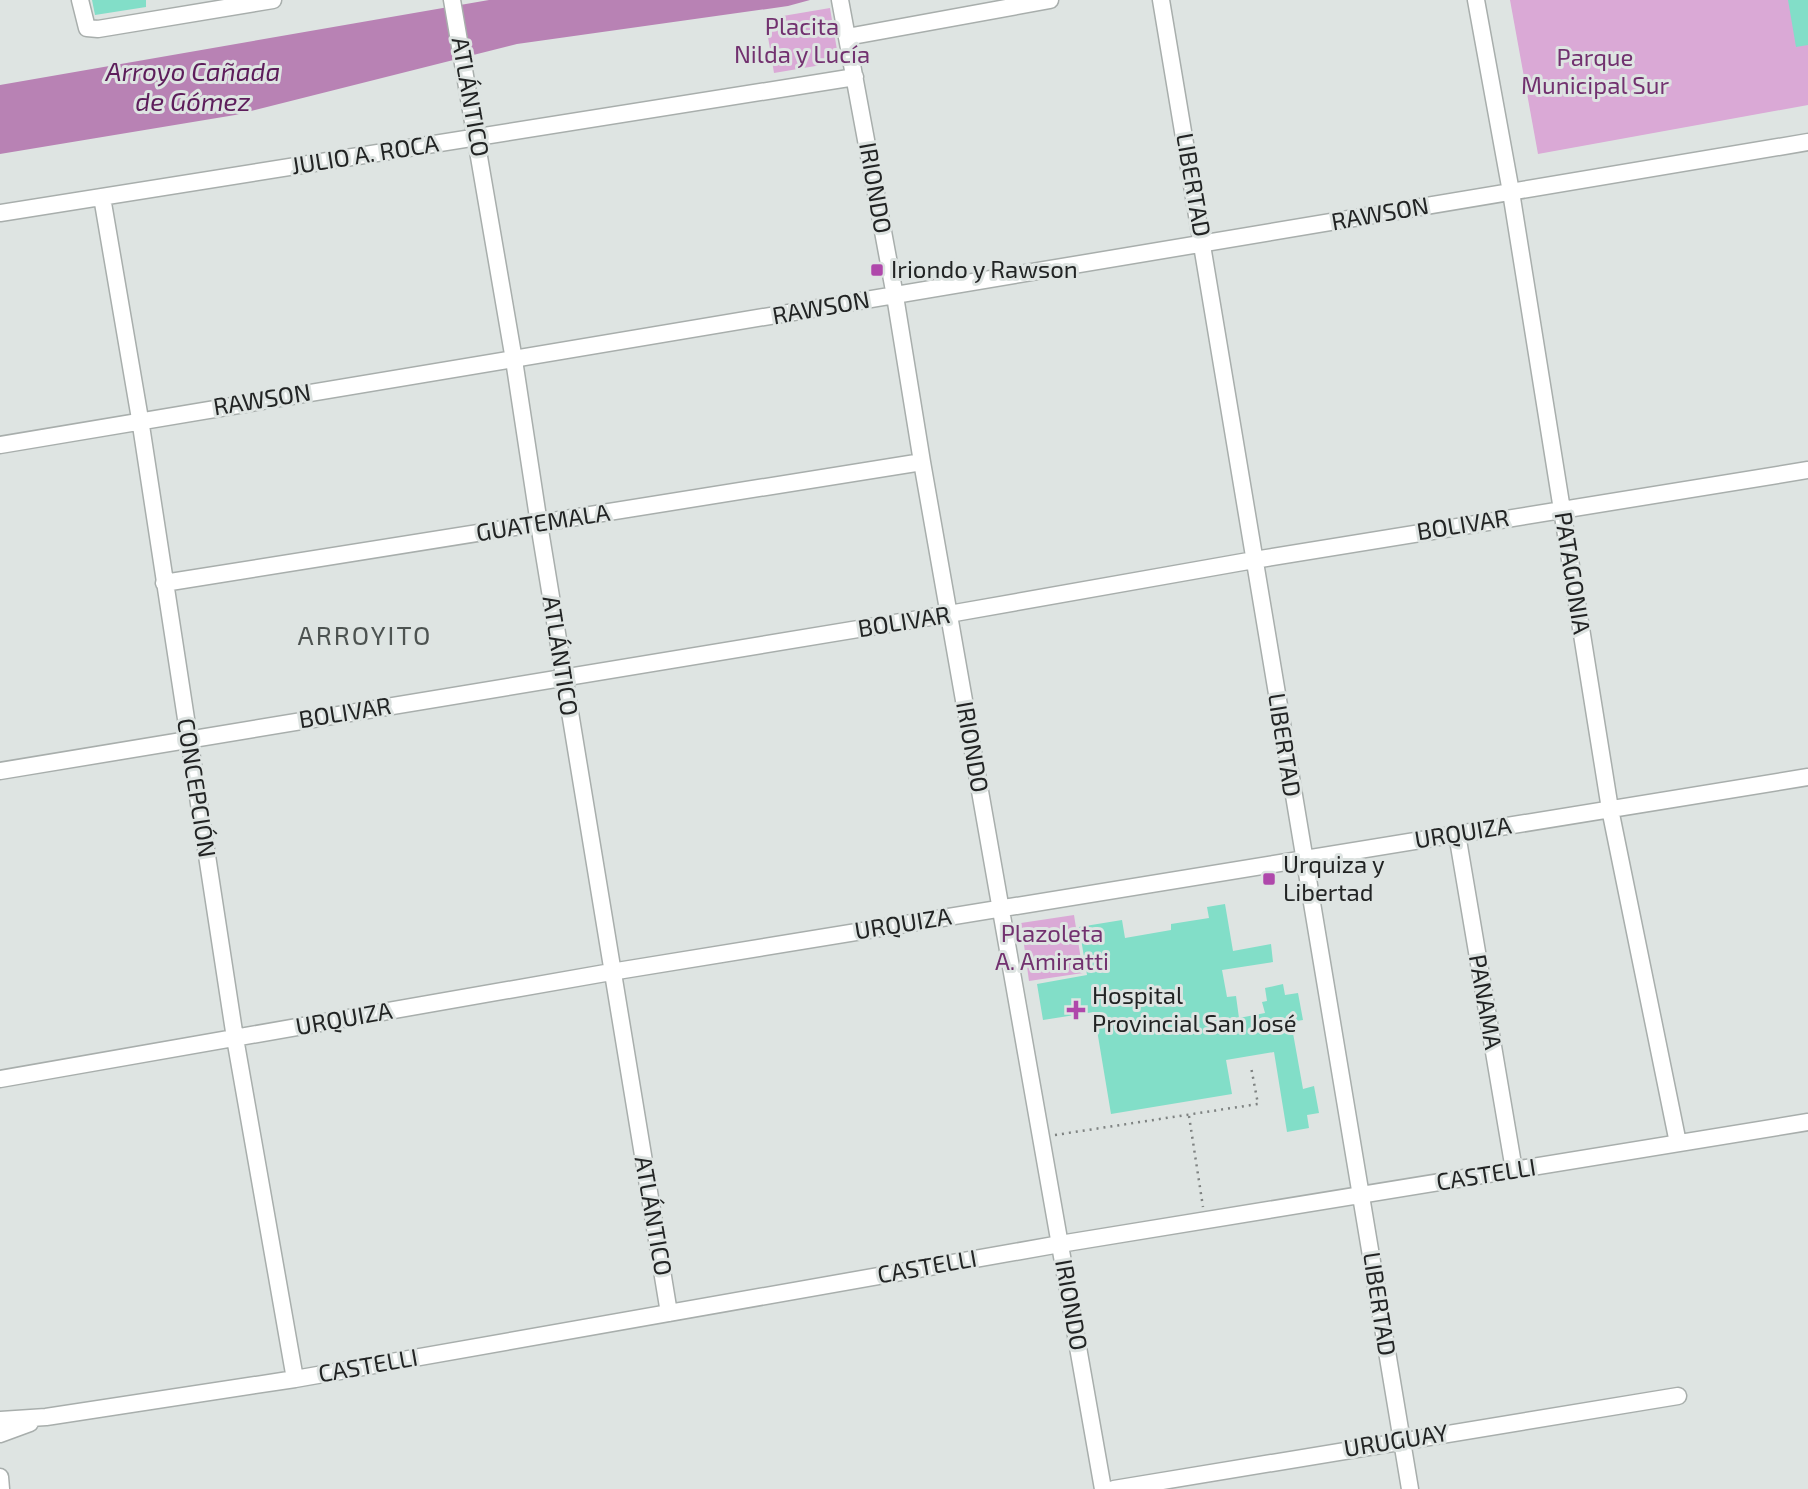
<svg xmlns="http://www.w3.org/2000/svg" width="1808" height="1489" font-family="'Exo 2',sans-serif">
<rect width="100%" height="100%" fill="#dee4e2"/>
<path fill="#daa9d6" d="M 1510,0 L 1808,0 L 1808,105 L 1538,154 Z
M 830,8 L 839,62 L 774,73 L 765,19 Z
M 1074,915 L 1083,973 L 1029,981 L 1021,923 Z"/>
<path fill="#b882b4" d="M 489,0 L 810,0 L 788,6 L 517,44 L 235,115 L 0,154 L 0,85 Z"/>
<path fill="#82dec8" d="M 92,0 L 146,0 L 146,7 L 95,15 Z
M 1788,0 L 1808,0 L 1808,45 L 1796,47 Z
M 1225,904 L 1233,951 L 1271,944 L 1273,962 L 1222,970 L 1227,997 L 1236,996 L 1239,1018 L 1265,1013 L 1262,1002 L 1267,1001 L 1265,988 L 1283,984 L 1285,995 L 1298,993 L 1303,1020 L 1291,1022 L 1303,1089 L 1314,1086 L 1319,1113 L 1307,1115 L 1309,1128 L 1287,1132 L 1274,1052 L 1226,1060 L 1232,1094 L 1111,1114 L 1094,1012 L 1043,1020 L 1037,984 L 1087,975 L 1079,927 L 1122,920 L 1125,938 L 1171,930 L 1171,924 L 1209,918 L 1207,907 Z"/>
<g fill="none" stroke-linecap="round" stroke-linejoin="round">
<defs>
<path id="street" d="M 80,0 L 87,28 L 98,29 L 273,0
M 452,0 L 514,360 L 539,524 L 669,1313
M 840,0 L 895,296 L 922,462 L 1103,1489
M 1161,0 L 1410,1489
M 1476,0 L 1511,192 L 1610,809 L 1678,1143
M 847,37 L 1050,0
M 102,197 L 140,419 L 235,1038 L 295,1379
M 0,213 L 855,77
M 0,445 L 1808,142
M 164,583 L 922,462
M 0,771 L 949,614 L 1254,560 L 1808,470
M 1457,834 L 1514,1170
M 0,1079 L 611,972 L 1808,777
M 0,1420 L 46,1417 L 295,1379 L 1060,1244 L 1808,1122
M 0,1434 L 30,1423
M 0,1477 L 1,1489
M 1114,1489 L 1678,1396"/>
</defs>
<use href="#street" stroke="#a8aeac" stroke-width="19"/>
<path stroke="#7e8281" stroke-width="2.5" stroke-dasharray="2 5" stroke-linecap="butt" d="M 1189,1116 L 1203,1207
M 1055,1135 L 1258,1104 L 1251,1067"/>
<use href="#street" stroke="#fff" stroke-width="16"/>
</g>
<g fill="#af48ab" stroke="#dee4e2" stroke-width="2.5">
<rect x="870" y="263" width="14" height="14" rx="3.5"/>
<rect x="1262" y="872" width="14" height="14" rx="3.5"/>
<path d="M1072.5 999.5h7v7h7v7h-7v7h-7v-7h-7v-7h7z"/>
</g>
<g text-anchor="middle" stroke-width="6" stroke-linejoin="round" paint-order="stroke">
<g font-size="24" fill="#72316f" stroke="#dee4e2">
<text x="802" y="35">Placita<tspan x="802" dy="28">Nilda y Lucía</tspan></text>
<text x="1595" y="66">Parque<tspan x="1595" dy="28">Municipal Sur</tspan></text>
<text x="1052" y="942">Plazoleta<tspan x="1052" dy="28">A. Amiratti</tspan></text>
</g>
<g font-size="24" fill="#222424" stroke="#dee4e2">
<text transform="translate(470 97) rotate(80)" y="8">ATLÁNTICO</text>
<text transform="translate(365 155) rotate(-9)" y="8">JULIO A. ROCA</text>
<text transform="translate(1193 185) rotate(80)" y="8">LIBERTAD</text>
<text transform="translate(875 188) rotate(80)" y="8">IRIONDO</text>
<text transform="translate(1380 214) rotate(-10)" y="8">RAWSON</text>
<text transform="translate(821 308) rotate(-10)" y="8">RAWSON</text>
<text transform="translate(262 400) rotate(-9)" y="8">RAWSON</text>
<text transform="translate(543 523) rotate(-9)" y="8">GUATEMALA</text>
<text transform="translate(1463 525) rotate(-9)" y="8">BOLIVAR</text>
<text transform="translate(1572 573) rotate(81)" y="8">PATAGONIA</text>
<text transform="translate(904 622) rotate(-9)" y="8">BOLIVAR</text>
<text transform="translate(560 656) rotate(81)" y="8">ATLÁNTICO</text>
<text transform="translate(345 713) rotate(-9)" y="8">BOLIVAR</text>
<text transform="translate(1284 745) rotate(81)" y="8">LIBERTAD</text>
<text transform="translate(972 747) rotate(80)" y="8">IRIONDO</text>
<text transform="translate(196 788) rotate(81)" y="8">CONCEPCIÓN</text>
<text transform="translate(1463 833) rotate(-9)" y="8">URQUIZA</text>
<text transform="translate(903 924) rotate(-9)" y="8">URQUIZA</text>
<text transform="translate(1485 1002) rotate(80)" y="8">PANAMA</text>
<text transform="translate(344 1019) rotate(-10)" y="8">URQUIZA</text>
<text transform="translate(1486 1175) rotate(-9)" y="8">CASTELLI</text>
<text transform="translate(653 1216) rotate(80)" y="8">ATLÁNTICO</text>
<text transform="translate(927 1267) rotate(-10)" y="8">CASTELLI</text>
<text transform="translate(1379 1304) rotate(81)" y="8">LIBERTAD</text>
<text transform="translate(1071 1305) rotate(80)" y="8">IRIONDO</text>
<text transform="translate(368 1366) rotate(-10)" y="8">CASTELLI</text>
<text transform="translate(1396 1441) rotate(-9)" y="8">URUGUAY</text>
</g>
<g font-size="24" fill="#222424" stroke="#dee4e2" text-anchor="start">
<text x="891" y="278">Iriondo y Rawson</text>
<text x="1283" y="873">Urquiza y<tspan x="1283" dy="28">Libertad</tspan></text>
<text x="1092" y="1004">Hospital<tspan x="1092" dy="28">Provincial San José</tspan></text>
</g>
<g font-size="26" font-style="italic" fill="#5d1d5b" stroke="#dee4e2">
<text x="193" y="81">Arroyo Cañada<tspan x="193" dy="30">de Gómez</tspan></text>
</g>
<g font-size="26" letter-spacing="2" fill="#4d5351" stroke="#dee4e2">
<text x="365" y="645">ARROYITO</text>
</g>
</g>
</svg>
